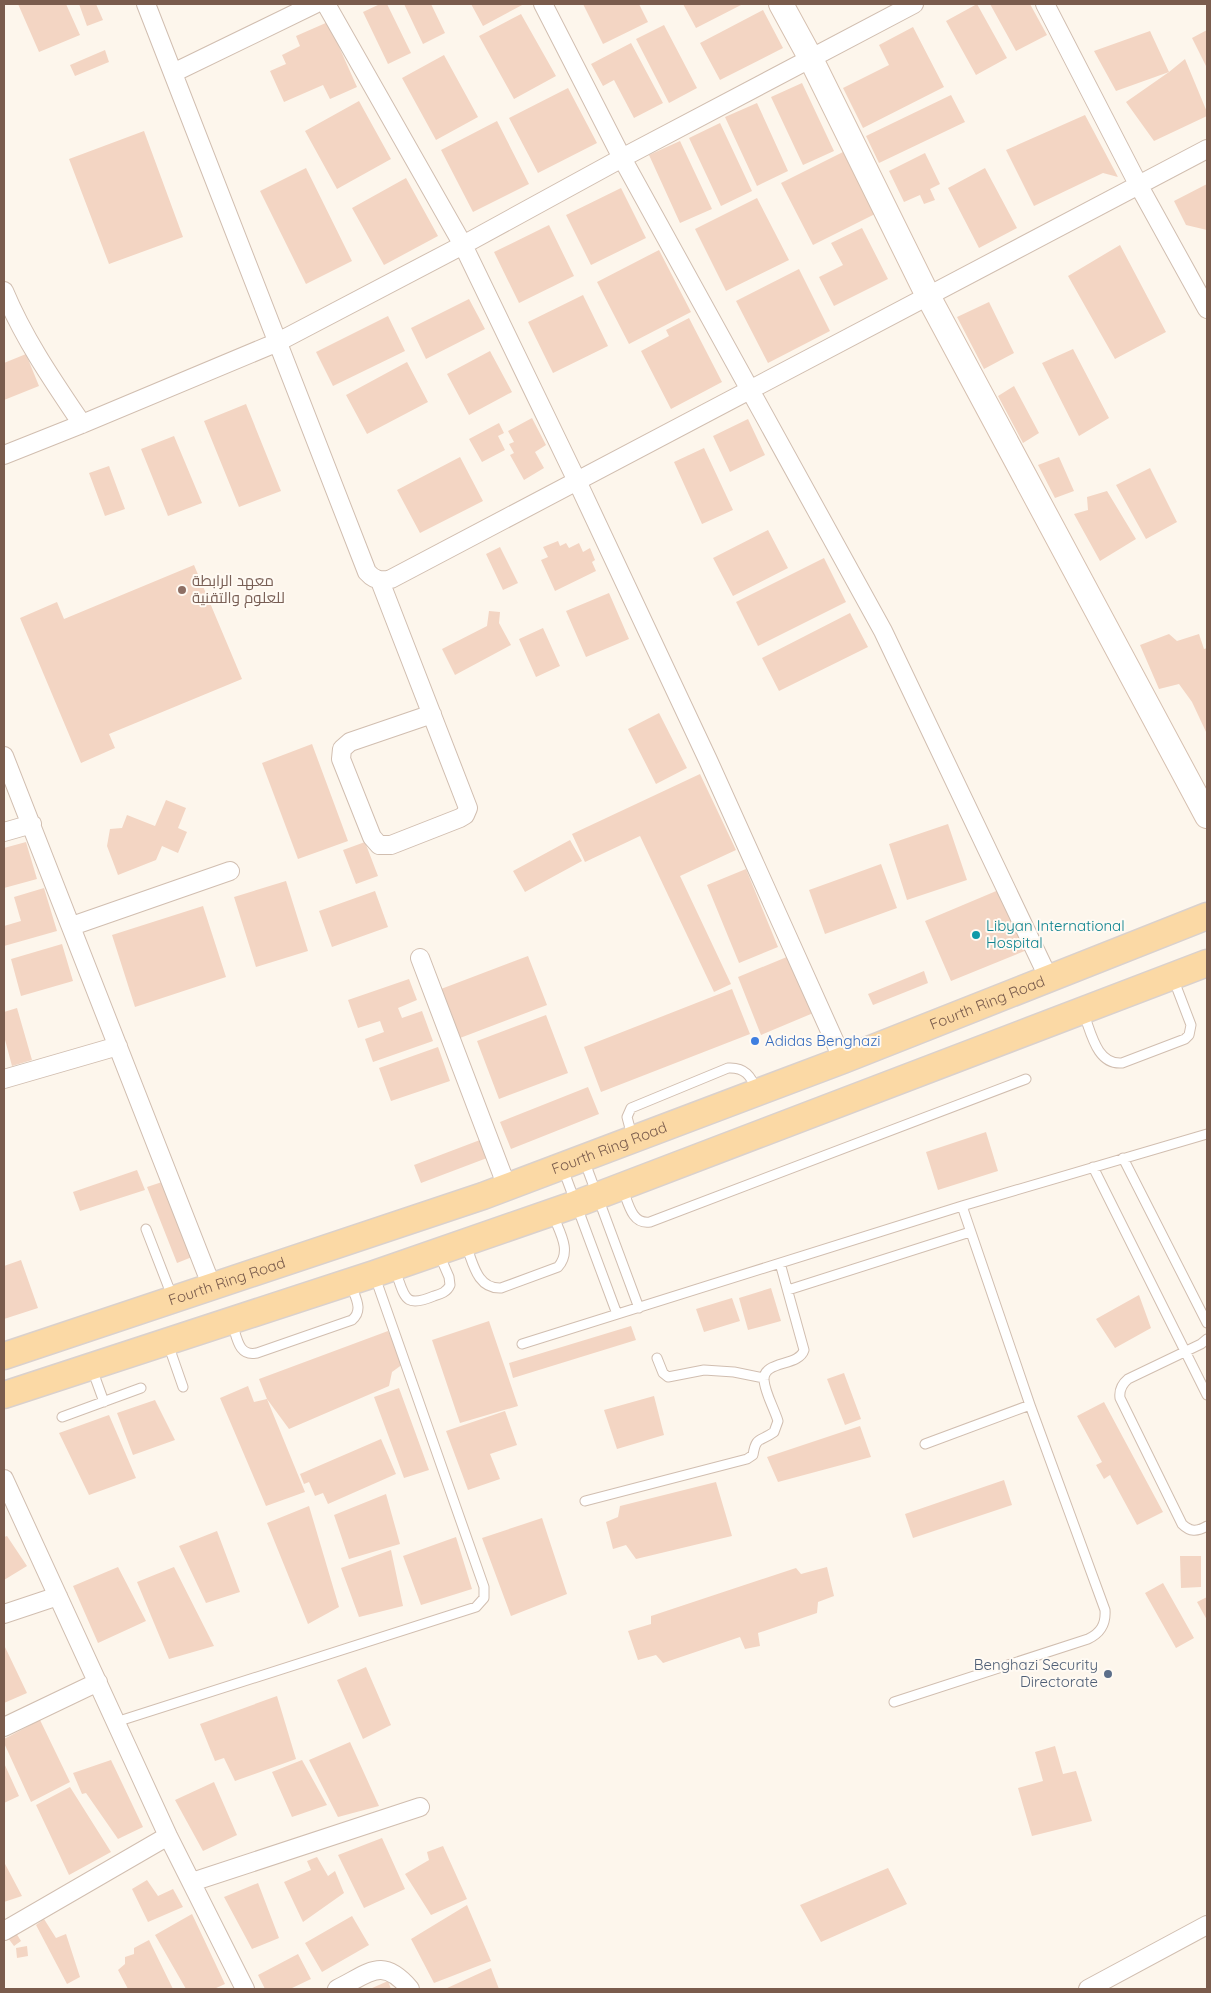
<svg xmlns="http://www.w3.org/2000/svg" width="1211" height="1993" font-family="Quicksand,Cairo,sans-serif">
<rect width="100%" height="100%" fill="#fdf6ec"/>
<path fill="#f3d5c3" d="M 18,4 L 66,4 L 80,35 L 39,52 Z
M 79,4 L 96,4 L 103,20 L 87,26 Z
M 380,4 L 387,4 L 411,53 L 388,64 L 363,12 Z
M 404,4 L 431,4 L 445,33 L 423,44 Z
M 471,4 L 524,4 L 483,26 Z
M 583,4 L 639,4 L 648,22 L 603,44 Z
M 683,4 L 743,4 L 696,28 Z
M 977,4 L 1007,58 L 976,75 L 946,21 Z
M 990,4 L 1030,4 L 1047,35 L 1016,51 Z
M 763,10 L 783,48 L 720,80 L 700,43 Z
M 521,14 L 556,76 L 514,99 L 479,36 Z
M 328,22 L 357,87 L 330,99 L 323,85 L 284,102 L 270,71 L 286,64 L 282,55 L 300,46 L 296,36 Z
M 664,25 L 697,88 L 669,103 L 636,39 Z
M 913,27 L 944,87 L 863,128 L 843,88 L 889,65 L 879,45 Z
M 1207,30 L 1207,68 L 1192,38 Z
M 1150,31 L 1169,72 L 1185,59 L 1207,112 L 1207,116 L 1154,141 L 1126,102 L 1169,72 L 1116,91 L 1094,51 Z
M 631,43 L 663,103 L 634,118 L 614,80 L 603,86 L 591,64 Z
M 105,50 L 109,62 L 75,76 L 70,65 Z
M 444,55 L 478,117 L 436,140 L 402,78 Z
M 802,83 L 834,151 L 803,165 L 771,97 Z
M 568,88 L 597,143 L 538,173 L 509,118 Z
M 951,95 L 965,122 L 879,163 L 866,136 Z
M 359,101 L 391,159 L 337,189 L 305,131 Z
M 757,103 L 788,171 L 757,186 L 725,117 Z
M 1085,115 L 1118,177 L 1103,173 L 1034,206 L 1006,150 Z
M 497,121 L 529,184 L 473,212 L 441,150 Z
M 720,123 L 752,191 L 721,206 L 689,138 Z
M 144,131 L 183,237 L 109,264 L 69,159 Z
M 680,141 L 712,209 L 680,223 L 649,155 Z
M 843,152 L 875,214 L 813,245 L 781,183 Z
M 925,153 L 940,184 L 930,189 L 935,200 L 924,204 L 920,195 L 904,202 L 889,171 Z
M 306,168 L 352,261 L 306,284 L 260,191 Z
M 985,168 L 1017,228 L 979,248 L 948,188 Z
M 406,178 L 438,236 L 384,265 L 352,208 Z
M 1207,184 L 1207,230 L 1186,225 L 1174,201 Z
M 621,188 L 646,238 L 591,265 L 566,215 Z
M 757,198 L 789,260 L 726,291 L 695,229 Z
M 549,225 L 574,276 L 519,303 L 494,252 Z
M 862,228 L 888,279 L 834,306 L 819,277 L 843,265 L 831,243 Z
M 1120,245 L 1166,332 L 1115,359 L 1068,276 Z
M 659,250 L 691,312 L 629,344 L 597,282 Z
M 799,269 L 830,331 L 768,363 L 736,301 Z
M 583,295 L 608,346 L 553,373 L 528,322 Z
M 469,299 L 485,329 L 426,359 L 411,328 Z
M 989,302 L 1014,353 L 984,369 L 957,317 Z
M 388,316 L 405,351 L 333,386 L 316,352 Z
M 689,318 L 722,382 L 671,409 L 641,351 L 669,336 L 666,330 Z
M 1073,349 L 1109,418 L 1079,436 L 1042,363 Z
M 490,351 L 512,392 L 469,415 L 447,374 Z
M 26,354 L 39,386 L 4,400 L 4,363 Z
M 407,362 L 428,402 L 367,434 L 346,395 Z
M 1014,386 L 1039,433 L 1023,443 L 998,396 Z
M 246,404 L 281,491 L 239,507 L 204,421 Z
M 532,418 L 546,445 L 535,452 L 544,468 L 524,480 L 510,455 L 514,453 L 509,444 L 514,442 L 508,431 Z
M 748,419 L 765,455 L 730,472 L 713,436 Z
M 499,423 L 504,433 L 498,436 L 505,450 L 482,462 L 469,439 Z
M 174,436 L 202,503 L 168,516 L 141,449 Z
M 704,448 L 733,510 L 702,524 L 674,462 Z
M 460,457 L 483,501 L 420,533 L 397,490 Z
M 1059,457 L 1074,491 L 1055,498 L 1038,465 Z
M 109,466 L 125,509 L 105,516 L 89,473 Z
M 1150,468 L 1177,522 L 1146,539 L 1116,485 Z
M 1107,491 L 1136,539 L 1100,561 L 1074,514 L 1088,510 L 1087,497 Z
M 768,530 L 788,568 L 733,596 L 713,558 Z
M 558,541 L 560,546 L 566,543 L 569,548 L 579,543 L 583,552 L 590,548 L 595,560 L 592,562 L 596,571 L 555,591 L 541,560 L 548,557 L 543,547 Z
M 500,547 L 518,583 L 503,590 L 486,554 Z
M 824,558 L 846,602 L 758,646 L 736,602 Z
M 194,565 L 242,679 L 109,734 L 115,748 L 81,763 L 20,618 L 57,602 L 64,619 Z
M 609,593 L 629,639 L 586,657 L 566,611 Z
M 489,611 L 500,612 L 499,623 L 511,645 L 455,675 L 442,649 L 487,626 Z
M 850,613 L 868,647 L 779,691 L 762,658 Z
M 543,628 L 560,666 L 536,677 L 519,639 Z
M 1169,634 L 1177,641 L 1199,634 L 1204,649 L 1207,648 L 1207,734 L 1192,702 L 1179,684 L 1159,689 L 1140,645 Z
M 659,713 L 687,768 L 656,784 L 628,729 Z
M 312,744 L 348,841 L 298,859 L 262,763 Z
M 700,774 L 736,850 L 680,876 L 731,984 L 714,992 L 640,836 L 585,862 L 572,834 Z
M 166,800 L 186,808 L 178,828 L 187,832 L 178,853 L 162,846 L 156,860 L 118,875 L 107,846 L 110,829 L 122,828 L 127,815 L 155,826 Z
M 948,824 L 967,880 L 907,900 L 889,844 Z
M 570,840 L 582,861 L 525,892 L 513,871 Z
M 26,842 L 37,879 L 4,888 L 4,848 Z
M 365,842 L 378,876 L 356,884 L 343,850 Z
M 881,864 L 897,908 L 825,934 L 809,890 Z
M 746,869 L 778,947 L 739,963 L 707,885 Z
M 286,881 L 308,951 L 256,967 L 234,897 Z
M 44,888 L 57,931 L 4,946 L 4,926 L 21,921 L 14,897 Z
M 1001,889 L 1027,950 L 951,981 L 925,921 Z
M 375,891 L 388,927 L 332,947 L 319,911 Z
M 203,906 L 226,977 L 135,1007 L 112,935 Z
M 62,944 L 73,981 L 21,996 L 11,959 Z
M 794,954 L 818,1011 L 761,1035 L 738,977 Z
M 528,956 L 547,1005 L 460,1038 L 441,989 Z
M 924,971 L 928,983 L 873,1005 L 868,994 Z
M 409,979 L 417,1000 L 398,1008 L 402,1018 L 422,1011 L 433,1041 L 373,1062 L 365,1039 L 384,1032 L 380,1021 L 358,1028 L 348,1000 Z
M 732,989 L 750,1034 L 601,1092 L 584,1047 Z
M 17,1008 L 32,1060 L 12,1066 L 4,1036 L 4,1012 Z
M 546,1015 L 568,1073 L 499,1099 L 477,1041 Z
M 438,1047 L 450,1081 L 391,1101 L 379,1068 Z
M 588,1087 L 599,1114 L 511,1149 L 500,1122 Z
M 986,1132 L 998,1171 L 938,1190 L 926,1152 Z
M 480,1140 L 487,1158 L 421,1183 L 414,1165 Z
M 137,1170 L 145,1190 L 80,1211 L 73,1192 Z
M 162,1182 L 192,1257 L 177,1263 L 147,1187 Z
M 21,1260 L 38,1308 L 4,1319 L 4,1266 Z
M 771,1288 L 781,1321 L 748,1330 L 739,1298 Z
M 1139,1295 L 1151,1328 L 1115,1348 L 1096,1319 Z
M 732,1298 L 740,1321 L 704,1332 L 696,1309 Z
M 489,1321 L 518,1406 L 460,1423 L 432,1340 Z
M 631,1326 L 636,1340 L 513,1378 L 509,1363 Z
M 388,1331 L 403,1364 L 392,1372 L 389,1386 L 289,1429 L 267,1399 L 305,1492 L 266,1506 L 220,1398 L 248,1386 L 254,1402 L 267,1399 L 259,1379 Z
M 844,1373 L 861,1419 L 845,1425 L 827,1379 Z
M 399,1388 L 429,1470 L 404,1478 L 374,1397 Z
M 654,1396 L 664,1435 L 617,1449 L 604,1410 Z
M 155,1400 L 175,1440 L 133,1455 L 117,1413 Z
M 1104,1402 L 1163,1512 L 1137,1525 L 1110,1475 L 1104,1479 L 1096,1465 L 1102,1462 L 1077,1416 Z
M 505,1411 L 517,1445 L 490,1454 L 500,1479 L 468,1490 L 446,1431 Z
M 109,1415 L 136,1478 L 89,1495 L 59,1433 Z
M 860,1426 L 871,1457 L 778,1482 L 767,1457 Z
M 381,1439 L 396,1474 L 328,1504 L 323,1493 L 315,1496 L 309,1482 L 304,1484 L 300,1474 Z
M 1004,1480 L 1012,1505 L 913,1538 L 905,1514 Z
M 716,1482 L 732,1536 L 636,1559 L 626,1545 L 613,1549 L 606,1522 L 618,1517 L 620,1506 Z
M 386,1494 L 400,1544 L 349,1559 L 334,1515 Z
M 309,1506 L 339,1607 L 308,1624 L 267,1523 Z
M 542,1518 L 567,1594 L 511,1616 L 482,1538 Z
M 217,1531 L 240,1592 L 206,1603 L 179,1546 Z
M 7,1536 L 27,1566 L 4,1580 L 4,1537 Z
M 456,1537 L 472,1589 L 421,1605 L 403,1556 Z
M 391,1550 L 403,1606 L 359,1617 L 341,1568 Z
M 1180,1556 L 1201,1556 L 1201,1587 L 1181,1588 Z
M 118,1567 L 146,1621 L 98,1643 L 73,1586 Z
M 174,1567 L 214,1646 L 169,1659 L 137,1582 Z
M 827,1567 L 834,1596 L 818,1602 L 817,1613 L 758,1633 L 760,1646 L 745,1649 L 740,1637 L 663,1663 L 656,1655 L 638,1660 L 628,1631 L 651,1624 L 651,1616 L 796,1568 L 801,1574 Z
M 1163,1583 L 1194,1638 L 1176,1648 L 1145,1593 Z
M 1207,1597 L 1207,1620 L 1197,1602 Z
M 4,1645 L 27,1693 L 4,1703 Z
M 366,1667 L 391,1725 L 363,1739 L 337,1680 Z
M 277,1696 L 296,1759 L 235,1781 L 224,1758 L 215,1761 L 200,1724 Z
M 40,1720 L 70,1782 L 31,1802 L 4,1743 L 4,1739 Z
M 350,1742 L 379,1806 L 338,1817 L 309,1760 Z
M 1055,1746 L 1063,1774 L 1076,1771 L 1092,1821 L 1032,1836 L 1018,1788 L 1043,1781 L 1035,1752 Z
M 111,1760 L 143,1827 L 118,1839 L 86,1793 L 82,1794 L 73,1773 Z
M 302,1760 L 327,1805 L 292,1817 L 272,1772 Z
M 4,1763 L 19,1796 L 4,1803 Z
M 214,1782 L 237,1835 L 203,1851 L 175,1800 Z
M 70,1787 L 111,1852 L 69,1875 L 36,1805 Z
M 382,1838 L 405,1889 L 364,1908 L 338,1855 Z
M 443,1846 L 467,1899 L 431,1915 L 405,1874 L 429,1860 L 427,1852 Z
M 317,1857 L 328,1876 L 335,1871 L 344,1893 L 303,1922 L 284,1882 L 311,1870 L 307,1861 Z
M 4,1862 L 22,1896 L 4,1902 Z
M 888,1868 L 907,1904 L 821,1942 L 800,1905 Z
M 147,1880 L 158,1896 L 173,1889 L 183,1907 L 148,1922 L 132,1889 Z
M 258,1883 L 279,1938 L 252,1949 L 224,1897 Z
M 467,1905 L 491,1961 L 434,1983 L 411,1939 Z
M 192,1914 L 225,1984 L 214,1989 L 186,1989 L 155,1935 Z
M 352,1916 L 369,1945 L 322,1972 L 305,1943 Z
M 44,1919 L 56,1938 L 66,1934 L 80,1977 L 67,1984 L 36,1925 Z
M 13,1928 L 21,1941 L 14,1946 L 5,1934 Z
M 149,1940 L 173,1989 L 128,1989 L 118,1970 L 125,1964 L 125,1957 L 134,1954 L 134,1948 Z
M 27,1946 L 28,1956 L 17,1958 L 16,1948 Z
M 298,1954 L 311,1979 L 290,1989 L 265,1989 L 258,1975 Z
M 491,1968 L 499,1989 L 445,1989 Z
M 388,1981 L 391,1989 L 370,1989 Z"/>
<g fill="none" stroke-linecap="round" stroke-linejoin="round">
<defs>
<path id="lane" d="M 1083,1012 C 1091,1031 1096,1065 1122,1063 L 1185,1039 L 1189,1035 L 1191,1025 L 1173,978
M 632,1136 L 627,1117 L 631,1108 L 728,1068 C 745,1067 751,1076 757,1091
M 1123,1158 L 1207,1323
M 584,1160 L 639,1308
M 1093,1167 L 1207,1395
M 563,1169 L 617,1314
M 622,1187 C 628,1201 631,1225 650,1222 L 1026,1079
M 146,1229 L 172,1296
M 466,1245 C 473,1263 477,1289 501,1288 L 558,1267 C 572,1251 560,1233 553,1215
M 395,1270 C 405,1296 403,1309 434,1296 C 441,1294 447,1292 450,1285 L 449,1277 L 439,1254
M 788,1290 L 970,1232
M 232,1323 C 237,1337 238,1357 257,1353 L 352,1320 C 364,1310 355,1297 351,1285
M 1207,1339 L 1201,1344 L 1128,1379 C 1122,1384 1119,1390 1120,1398 L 1182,1524 C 1190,1532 1197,1532 1207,1526
M 168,1344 L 183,1387
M 522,1344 L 962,1206 L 1207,1134
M 657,1358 L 663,1373 L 668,1377 L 704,1370 L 734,1372 L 764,1378
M 92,1369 L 104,1402
M 62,1417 L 141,1388
M 925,1444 L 1030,1405
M 585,1501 L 747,1459 L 753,1455 C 756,1436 760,1442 774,1432 L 778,1421 C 774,1408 765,1393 764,1380 C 763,1360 799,1367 804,1350 L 780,1263
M 894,1702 L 1088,1639 C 1101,1633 1106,1624 1105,1610 L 1030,1405 L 962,1206
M 116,1722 L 476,1607 L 484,1598 L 484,1587 L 375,1277"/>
<path id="street" d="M 146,4 L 367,572 C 374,580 381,582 391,579 L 1207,149
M 326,4 L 463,245 L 577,481 L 708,760 L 843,1060
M 543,4 L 622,158 L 883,631 L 1049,979
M 1045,4 L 1139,186 L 1207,309
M 173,73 L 315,4
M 4,291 C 24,339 53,381 82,424
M 4,455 L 82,424 L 278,342 L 463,245 L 622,158 L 914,4
M 380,581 L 468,808 L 465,815 L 460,818 L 391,845 L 379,845 L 372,837 L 341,759 L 342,749 L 350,742 L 432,714
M 4,756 L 212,1287
M 4,832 L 32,824
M 72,926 L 230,871
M 420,958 L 507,1187
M 4,1079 L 118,1046
M 4,1479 L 168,1836 L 245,1989
M 4,1614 L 58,1596
M 4,1727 L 98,1682
M 192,1882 L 420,1807
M 4,1931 L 168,1836
M 337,1989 C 370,1973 382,1956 410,1989
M 1088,1989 L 1207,1925"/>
<path id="secondary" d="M 781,4 L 811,59 L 928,296 L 1207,816"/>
<g id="primary">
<path id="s1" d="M 4,1356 L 483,1196 L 843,1060 L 1207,916"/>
<path d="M 4,1395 L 374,1274 L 576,1204 L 1207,963"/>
</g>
</defs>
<use href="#lane" stroke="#d1beb0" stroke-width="11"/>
<use href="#street" stroke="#d1beb0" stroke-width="20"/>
<use href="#secondary" stroke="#d6c0b0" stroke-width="26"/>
<use href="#primary" stroke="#dad1cd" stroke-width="29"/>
<use href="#lane" stroke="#fff" stroke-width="9"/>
<use href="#street" stroke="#fff" stroke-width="18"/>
<use href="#secondary" stroke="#fff" stroke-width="24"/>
<use href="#primary" stroke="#fbd9a5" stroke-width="26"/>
</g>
<circle fill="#8d6e63" stroke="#fffaf3" stroke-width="2" cx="182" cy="590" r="5"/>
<circle fill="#0f9aa8" stroke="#fffaf3" stroke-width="2" cx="976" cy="935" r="5"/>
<circle fill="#3f7fe0" stroke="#fffaf3" stroke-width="2" cx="755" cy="1041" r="5"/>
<circle fill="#5c6f8a" stroke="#fffaf3" stroke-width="2" cx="1108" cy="1674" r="5"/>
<g text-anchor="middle" stroke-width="4" stroke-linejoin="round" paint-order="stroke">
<g font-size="15" fill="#785e54" stroke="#fffaf3" text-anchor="start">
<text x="192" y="586">معهد الرابطة<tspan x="192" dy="17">للعلوم والتقنية</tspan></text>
</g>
<g font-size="15" fill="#0d838f" stroke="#fffaf3" text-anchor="start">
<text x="986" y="931">Libyan International<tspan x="986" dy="17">Hospital</tspan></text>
</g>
<g font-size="15" fill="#7a5c4d" stroke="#fffaf3">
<text dy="5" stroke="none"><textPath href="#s1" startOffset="1045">Fourth Ring Road</textPath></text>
<text dy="5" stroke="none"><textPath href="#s1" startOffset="640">Fourth Ring Road</textPath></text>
<text dy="5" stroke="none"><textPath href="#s1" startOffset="235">Fourth Ring Road</textPath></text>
</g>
<g font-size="15" fill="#366cbe" stroke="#fffaf3" text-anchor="start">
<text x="765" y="1046">Adidas Benghazi</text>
</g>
<g font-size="15" fill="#4e5e75" stroke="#fffaf3" text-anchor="end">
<text x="1098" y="1670">Benghazi Security<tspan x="1098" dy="17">Directorate</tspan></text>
</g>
</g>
<rect width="1211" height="1993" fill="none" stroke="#7a5c4d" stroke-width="10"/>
</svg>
